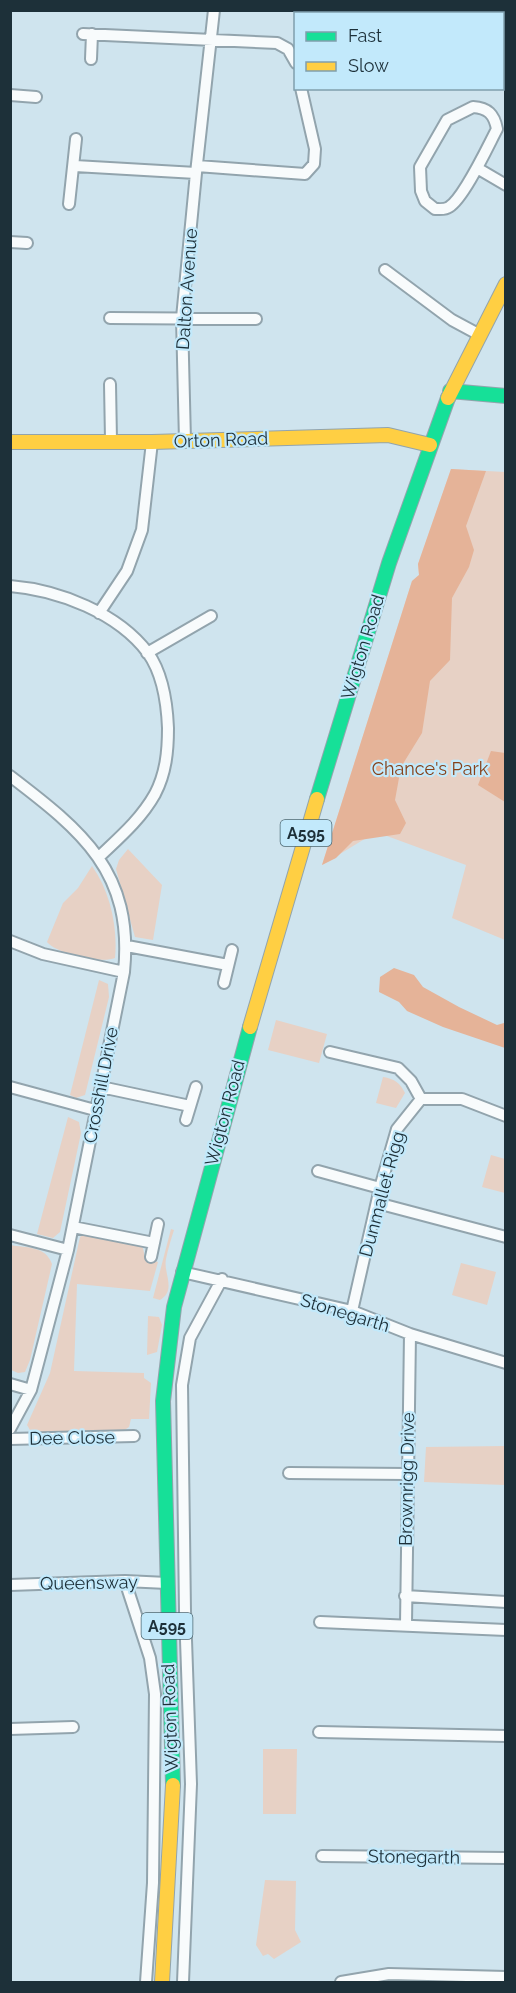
<svg xmlns="http://www.w3.org/2000/svg" width="516" height="1993" font-family="Raleway,sans-serif">
<rect width="100%" height="100%" fill="#cfe4ee"/>
<path fill="#e7d1c5" d="M 451,469 L 505,472 L 505,940 L 452,918 L 466,865 L 376,832 L 322,865 L 412,581 L 419,575 L 418,564 Z
M 128,849 L 162,885 L 153,940 L 135,937 L 133,930 L 116,869 L 119,860 Z
M 92,866 C 110,891 118,927 115,958 C 101,964 57,954 47,942 L 63,903 L 78,888 Z
M 99,980 L 108,984 L 109,997 L 86,1091 L 85,1095 L 76,1098 L 70,1095 Z
M 276,1020 L 327,1034 L 319,1063 L 268,1050 Z
M 383,1077 C 395,1079 400,1083 405,1093 L 396,1108 L 376,1103 Z
M 68,1117 L 79,1122 L 81,1133 L 60,1232 L 53,1238 L 37,1234 Z
M 491,1155 L 505,1159 L 505,1193 L 482,1187 Z
M 171,1229 L 174,1230 C 171,1239 168,1249 166,1259 C 163,1273 177,1290 160,1300 L 153,1298 Z
M 85,1234 L 138,1245 L 143,1248 L 145,1258 L 158,1262 L 150,1291 L 77,1284 L 74,1371 L 144,1373 L 144,1378 L 151,1383 L 149,1419 L 131,1419 L 129,1427 L 123,1431 L 42,1435 L 30,1430 L 27,1425 L 50,1373 L 80,1237 Z
M 10,1245 C 27,1248 46,1246 52,1264 L 30,1360 L 25,1372 L 18,1373 L 11,1370 Z
M 461,1263 L 496,1272 L 487,1305 L 452,1295 Z
M 148,1316 L 159,1317 L 162,1325 L 157,1352 L 147,1355 Z
M 505,1446 L 505,1485 L 424,1482 L 426,1447 Z
M 263,1749 L 297,1749 L 296,1814 L 263,1814 Z
M 265,1880 L 296,1881 L 295,1930 L 301,1942 L 274,1959 L 268,1954 L 263,1956 L 256,1945 Z"/>
<path fill="#e5b398" d="M 451,469 L 486,471 L 466,526 L 474,550 L 469,567 L 452,598 L 450,660 L 430,681 L 422,733 L 401,767 L 395,800 L 406,823 L 400,834 L 353,841 L 336,858 L 322,865 L 412,581 L 419,575 L 418,564 Z
M 491,751 L 505,753 L 505,802 L 478,785 Z
M 394,968 L 414,975 L 423,987 L 459,1007 L 497,1025 L 504,1023 L 505,1048 L 443,1027 L 407,1011 L 399,1002 L 379,992 L 380,977 Z"/>
<g fill="none" stroke-linecap="round" stroke-linejoin="round">
<defs>
<path id="street" d="M 420,14 L 421,10
M 83,34 L 277,43 L 288,49 L 296,63
M 91,59 L 92,34
M 10,95 L 36,97
M 473,107 C 488,108 494,114 497,129 C 488,146 464,198 449,207 C 445,210 440,209 435,209 L 425,201 L 421,191 L 420,167 L 447,120 Z
M 75,166 L 196,173 L 214,10
M 197,166 L 305,174 L 314,164 L 315,149 L 301,88
M 477,168 L 506,185
M 69,204 L 76,139
M 10,242 L 27,243
M 385,270 L 452,320 L 478,334
M 110,318 L 256,319
M 110,384 L 111,440
M 185,441 L 182,318 L 196,173
M 10,586 C 59,590 118,613 148,653 C 163,674 167,703 168,728 C 168,751 166,773 155,794 C 141,819 120,837 100,856
M 99,613 L 127,571 L 142,530 L 152,442
M 147,653 L 211,616
M 10,776 C 82,831 134,872 124,972 L 68,1250 L 31,1390 L 10,1429
M 10,941 L 43,954 L 124,972
M 127,946 L 228,965
M 224,983 L 232,950
M 330,1052 L 398,1068 L 411,1081 L 421,1099
M 10,1087 L 95,1110
M 101,1087 L 190,1106
M 186,1120 L 196,1087
M 318,1171 L 380,1188
M 377,1203 L 506,1237
M 73,1227 L 154,1243
M 10,1235 L 68,1250
M 151,1257 L 158,1224
M 182,1272 L 352,1311 L 410,1334 L 506,1363
M 352,1311 L 380,1188 L 397,1129 L 421,1099 L 462,1099 L 506,1116
M 10,1384 L 31,1390
M 10,1439 L 134,1436
M 289,1473 L 407,1474
M 125,1581 L 150,1658 L 155,1694 L 153,1883 L 146,1982
M 10,1585 L 125,1581 L 167,1583
M 405,1596 L 506,1602
M 320,1622 L 506,1630
M 406,1624 L 410,1334
M 10,1729 L 73,1727
M 319,1732 L 506,1736
M 322,1856 L 506,1858
M 183,1982 L 191,1784 L 185,1611 L 182,1385 L 190,1338 L 222,1279
M 341,1982 L 389,1974 L 506,1977"/>
<path id="fast" d="M 450,391 L 506,396
M 317,799 L 389,563 L 448,398
M 173,1785 L 163,1401 L 174,1307 L 250,1027"/>
<path id="slow" d="M 448,398 L 506,284
M 10,442 L 152,442 L 388,435 L 430,445
M 250,1027 L 317,799
M 162,1982 L 173,1785"/>
</defs>
<use href="#street" stroke="#92a4ad" stroke-width="14"/>
<use href="#fast" stroke="#92a4ad" stroke-width="16"/>
<use href="#slow" stroke="#92a4ad" stroke-width="16"/>
<use href="#street" stroke="#f8fbfc" stroke-width="10"/>
<use href="#fast" stroke="#16e098" stroke-width="14"/>
<use href="#slow" stroke="#ffcf43" stroke-width="14"/>
</g>
<g text-anchor="middle" stroke-width="4.5" stroke-linejoin="round" paint-order="stroke">
<g fill="#c2e9fb" stroke="#4e6873" stroke-width="1.5">
<rect x="280.5" y="820" width="51" height="26" rx="4.5"/>
<rect x="141.5" y="1613" width="51" height="26" rx="4.5"/>
</g>
<g font-size="16" font-weight="bold" fill="#1d3039">
<text x="306" y="839">A595</text>
<text x="167" y="1632">A595</text>
</g>
<g font-size="18" fill="#1d3039" stroke="#c2e9fb">
<text transform="translate(187 289) rotate(-86)" y="6">Dalton Avenue</text>
<text transform="translate(221 440) rotate(-2)" y="6">Orton Road</text>
<text transform="translate(363 647) rotate(-73)" y="6">Wigton Road</text>
<text transform="translate(101 1085) rotate(-79)" y="6">Crosshill Drive</text>
<text transform="translate(225 1113) rotate(-75)" y="6">Wigton Road</text>
<text transform="translate(382 1194) rotate(-75)" y="6">Dunmallet Rigg</text>
<text transform="translate(345 1313) rotate(17)" y="6">Stonegarth</text>
<text transform="translate(72 1438) rotate(-1)" y="6">Dee Close</text>
<text transform="translate(407 1479) rotate(-89)" y="6">Brownrigg Drive</text>
<text transform="translate(89 1583) rotate(-1)" y="6">Queensway</text>
<text transform="translate(170 1718) rotate(-92)" y="6">Wigton Road</text>
<text transform="translate(414 1857) rotate(1)" y="6">Stonegarth</text>
</g>
<g font-size="18" fill="#864119" stroke="#c2e9fb">
<text x="430" y="775">Chance's Park</text>
</g>
</g>
<rect width="516" height="1993" fill="none" stroke="#1d3039" stroke-width="24"/>
<rect x="294" y="12" width="210" height="78" fill="#c2e9fb" stroke="#809fad" stroke-width="1.5"/>
<rect x="306" y="32" width="30" height="9" fill="#16e098" stroke="#809fad" stroke-width="1.5"/>
<text x="348" y="42" font-size="18" fill="#1d3039">Fast</text>
<rect x="306" y="62" width="30" height="9" fill="#ffcf43" stroke="#809fad" stroke-width="1.5"/>
<text x="348" y="72" font-size="18" fill="#1d3039">Slow</text>
</svg>
